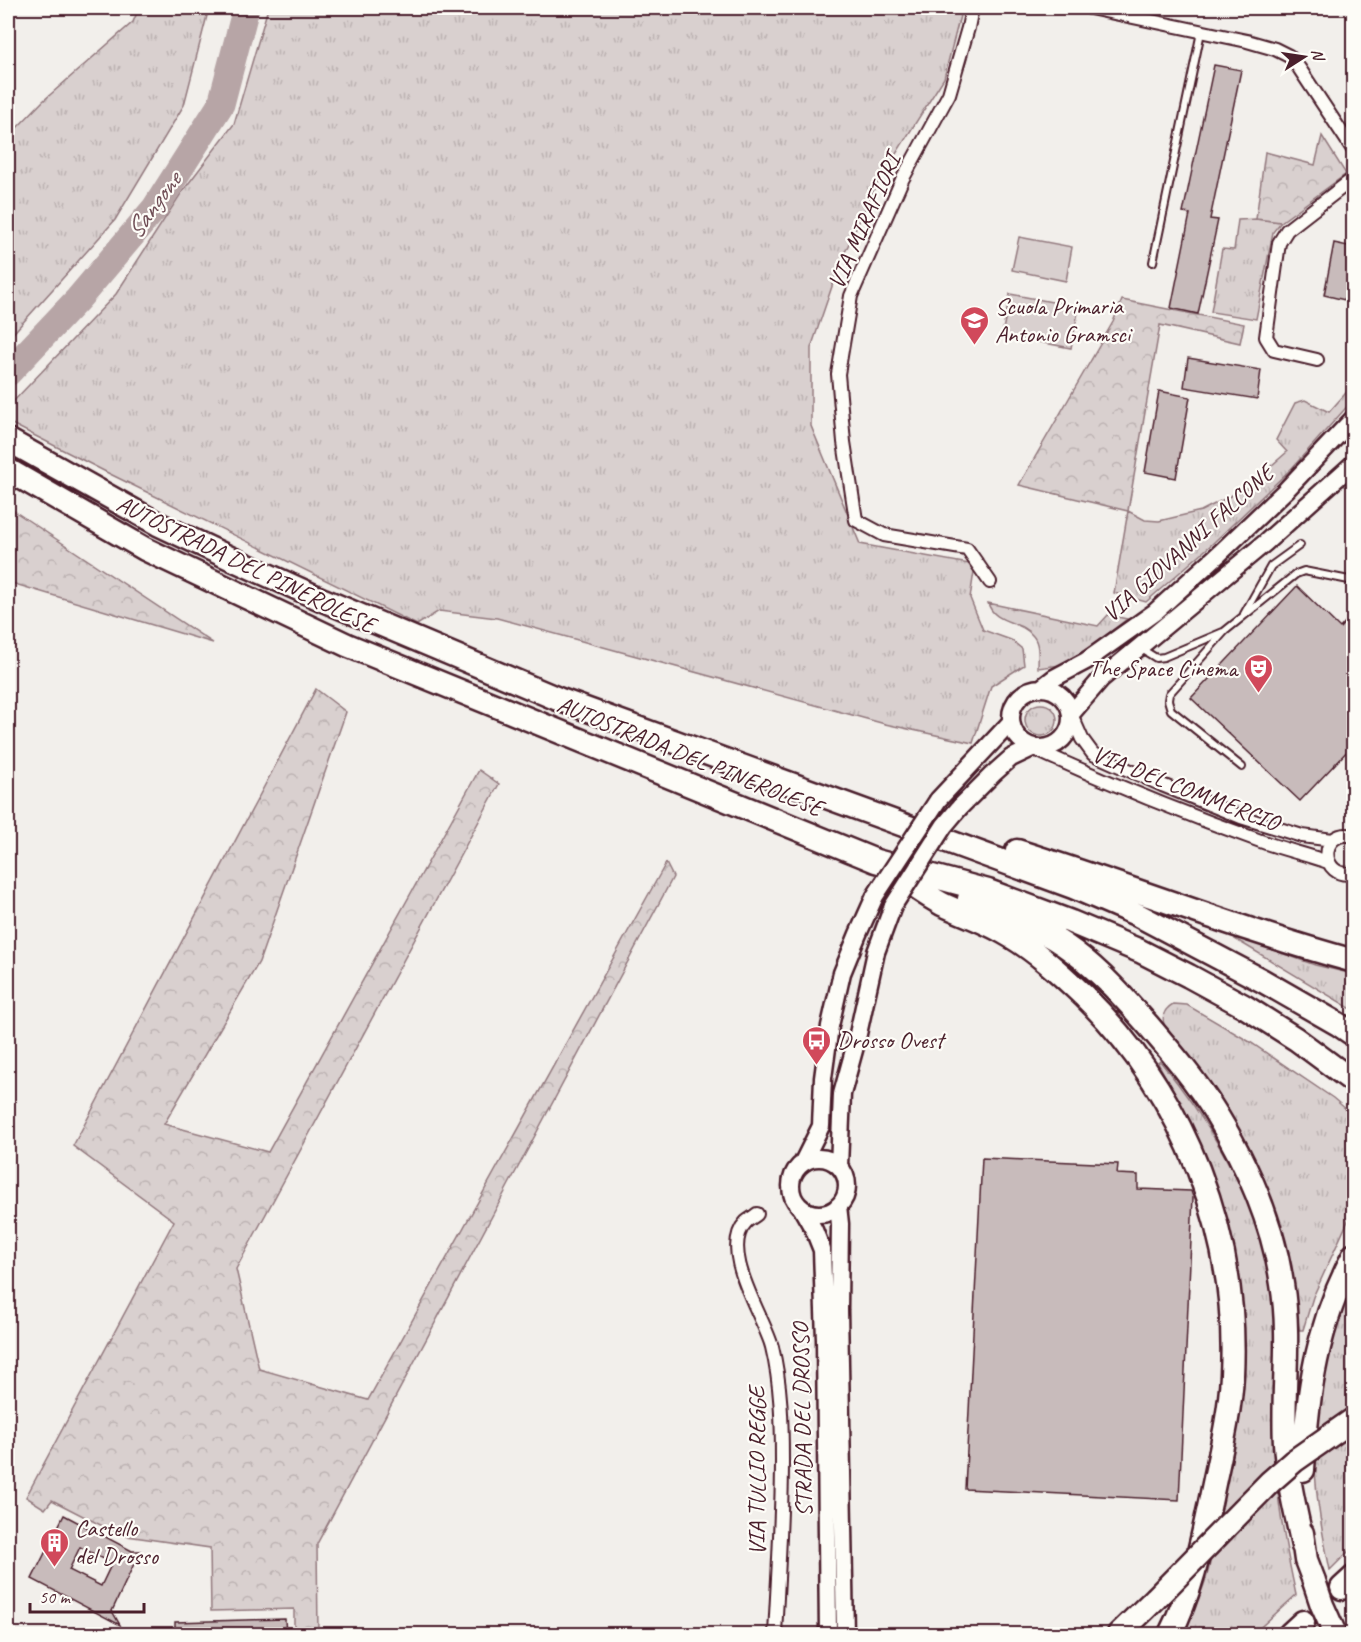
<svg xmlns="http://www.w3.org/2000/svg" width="1361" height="1642" font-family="Caveat,sans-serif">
<defs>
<pattern id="grass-tufts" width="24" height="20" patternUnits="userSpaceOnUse" patternTransform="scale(1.5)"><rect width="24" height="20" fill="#d9d0cf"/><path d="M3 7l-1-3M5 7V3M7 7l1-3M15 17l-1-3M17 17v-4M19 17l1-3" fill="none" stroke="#bcb2b2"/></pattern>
<pattern id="forest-crowns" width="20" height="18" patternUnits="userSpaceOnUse" patternTransform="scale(1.5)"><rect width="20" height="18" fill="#d9d0cf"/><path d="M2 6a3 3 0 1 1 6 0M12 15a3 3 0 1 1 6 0" fill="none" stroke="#bcb2b2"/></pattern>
</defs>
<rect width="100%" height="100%" fill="#f2efeb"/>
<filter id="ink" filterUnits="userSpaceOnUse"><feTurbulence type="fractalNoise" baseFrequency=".0167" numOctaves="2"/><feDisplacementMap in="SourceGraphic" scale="12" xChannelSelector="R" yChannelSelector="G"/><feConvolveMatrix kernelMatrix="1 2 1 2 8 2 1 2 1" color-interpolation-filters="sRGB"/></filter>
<g filter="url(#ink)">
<path fill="url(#grass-tufts)" stroke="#92787d" stroke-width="1.5" d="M 139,8 L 209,8 L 184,105 L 115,220 L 8,339 L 8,137 L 43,101 L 133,22 Z
M 268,8 L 962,8 L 944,78 L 875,187 L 840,263 L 811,348 L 811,426 L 860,544 L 975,565 L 970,598 L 983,630 L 1011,640 L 1022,649 L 1024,665 L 991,686 L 973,743 L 885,724 L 497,618 L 439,611 L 417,625 L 108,473 L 8,422 L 8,407 L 116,294 L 182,192 L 234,124 Z
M 1256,219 L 1281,222 L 1273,232 L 1256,319 L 1211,312 L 1222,249 L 1234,250 L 1238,220 Z
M 1353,385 L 1353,400 L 1292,468 L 1212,544 L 1146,602 L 1114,593 L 1128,511 L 1145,520 L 1159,521 L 1201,511 L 1246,488 L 1287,452 L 1276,440 L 1295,403 L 1305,400 L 1329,412 Z
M 988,603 L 1098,626 L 1108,615 L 1127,619 L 1093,645 L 1061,665 L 1038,668 C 1038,658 1040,644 1033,636 C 1021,620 994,624 988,603 Z
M1025 720a16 16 0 1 1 32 0a16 16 0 1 1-32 0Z
M 1237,937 L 1315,965 L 1353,974 L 1353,1010 L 1235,939 Z
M 1173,1004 L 1187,1005 L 1250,1042 L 1333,1098 L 1353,1115 L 1353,1210 L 1313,1297 L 1303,1330 L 1299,1330 L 1296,1298 L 1290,1268 L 1248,1149 L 1225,1106 L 1196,1064 L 1167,1031 C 1161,1020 1161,1011 1173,1004 Z
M 1160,1061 C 1205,1116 1241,1175 1262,1243 C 1265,1253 1269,1263 1271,1274 C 1283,1346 1272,1419 1278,1492 C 1281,1527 1289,1561 1296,1595 L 1253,1634 L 1182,1634 C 1193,1611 1205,1588 1210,1563 C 1217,1535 1219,1505 1224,1477 C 1230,1446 1238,1415 1242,1383 C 1253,1294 1225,1195 1187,1115 C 1178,1097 1167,1080 1158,1063 Z
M 1353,1275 L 1353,1547 L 1330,1570 C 1323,1536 1316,1501 1315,1466 C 1313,1416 1322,1365 1337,1317 C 1341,1303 1348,1289 1353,1275 Z"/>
<path fill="url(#forest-crowns)" stroke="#92787d" stroke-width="1.5" d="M 1322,136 L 1346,174 L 1281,222 L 1256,219 L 1265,152 L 1315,165 Z
M 1122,300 L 1244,324 L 1240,343 L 1160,325 L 1128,511 L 1019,485 L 1113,322 Z
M 8,507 L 213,643 L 8,582 Z
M 316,689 L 346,712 L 259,962 L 164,1124 L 268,1152 L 479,770 L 499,784 L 236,1269 L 259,1369 L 368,1400 L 666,863 L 673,877 L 317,1544 L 318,1634 L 294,1634 L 294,1609 L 211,1611 L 210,1548 L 120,1535 L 52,1500 L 45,1509 L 26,1497 L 174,1221 L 73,1146 Z"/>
<path fill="#d9d0cf" stroke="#92787d" stroke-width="1.5" d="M 1019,237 L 1072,247 L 1066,281 L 1012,270 Z
M 1010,294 L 1079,307 L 1071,348 L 1002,335 Z"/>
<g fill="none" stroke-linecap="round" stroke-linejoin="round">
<path stroke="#b7a5a6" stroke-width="27" d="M 8,373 L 78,299 L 155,208 L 221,104 L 246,8"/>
</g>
<path fill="#c8bbbb" stroke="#4a1f2b" stroke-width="1.5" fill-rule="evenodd" d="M 1214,65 L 1241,70 L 1210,219 L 1218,220 L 1198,314 L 1171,308 L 1190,214 L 1183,213 Z
M 1334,243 L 1353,247 L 1353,302 L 1324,295 Z
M 1188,358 L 1261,370 L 1257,399 L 1184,387 Z
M 1159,391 L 1190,397 L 1176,478 L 1145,472 Z
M 1297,586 L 1340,628 L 1353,613 L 1353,745 L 1300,801 L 1191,698 Z
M 982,1158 L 1118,1164 L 1117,1174 L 1138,1175 L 1138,1189 L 1191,1191 L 1193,1197 L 1179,1500 L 965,1489 Z
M 64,1515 L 132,1551 L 140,1551 L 112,1611 L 120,1625 L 32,1579 ZM 80,1547 L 112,1563 L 101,1586 L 69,1570 Z
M 285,1619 L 286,1635 L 175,1635 L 175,1622 Z"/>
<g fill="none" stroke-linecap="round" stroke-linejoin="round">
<path stroke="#d0c5c5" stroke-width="22" stroke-dasharray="22 11" stroke-linecap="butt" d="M 1352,1634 L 1354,1633"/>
<defs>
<path id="service" d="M 1153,262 L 1201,32
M 1244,614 L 1271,566 L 1300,545
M 1140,648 L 1156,658 L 1164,657 L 1223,632
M 1242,767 L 1171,710 L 1168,700 L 1169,694 L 1225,631 L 1296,574 L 1304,571 L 1354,581"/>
<path id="minor" d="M 972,8 L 968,28 L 949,94 L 902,180 L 851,296 L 838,374 L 844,442 L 856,520 L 884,535 L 967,549 L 990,582
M 1090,8 L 1247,41 L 1275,49 L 1289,56 L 1299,68 L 1354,151
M 1317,360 L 1274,350 L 1266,337 L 1279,243 L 1287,230 L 1354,178
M 1071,714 L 1082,739 L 1093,754 L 1162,785 L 1241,817 L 1302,836 L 1333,840
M 1032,748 C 1108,783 1187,815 1266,843 C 1287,850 1308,855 1328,862
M 1354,836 C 1318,827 1319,881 1354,873
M 757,1214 C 754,1217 749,1219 746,1222 C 718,1251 764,1316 772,1347 C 781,1384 782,1422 782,1460 C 782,1519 778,1576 775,1634"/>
<path id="tertiary" d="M1011 718a30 30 0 1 1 60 0a30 30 0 1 1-60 0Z
M 1041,688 L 1054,678 L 1086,661 L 1155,612 L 1220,553 L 1286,490 L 1354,418
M 1071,714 L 1101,679 L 1265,543 L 1354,463
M 938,800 L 1010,723
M 960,807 L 993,774 L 1011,758 L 1032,748
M791 1186a28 28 0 1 1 56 0a28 28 0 1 1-56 0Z
M 803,1162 L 821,1126 L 823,1078 L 830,1026 L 842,973 L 858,934 L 875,896
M 839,1166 L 842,1094 L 856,1043 L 876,952 L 893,906
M 838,1206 L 840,1224 L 839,1310 L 845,1634
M 802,1209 L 814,1230 L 822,1250 L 825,1340 L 828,1634"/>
<path id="motorway" d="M 8,440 L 158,524 L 230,558 L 323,600 L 558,699 L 1073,887 L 1136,914 L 1263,981 L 1338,1024 L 1354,1035
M 8,470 L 145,549 L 347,645 L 876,861 L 988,891 L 1071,922 L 1140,951 L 1189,976 L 1244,1006 L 1296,1039 L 1354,1082
M 1017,851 C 1129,886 1240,930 1354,961
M 892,871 C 908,882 925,895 942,904 C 963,914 985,921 1005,933 C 1034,949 1061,974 1084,996 C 1185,1095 1239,1235 1232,1375 C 1230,1416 1219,1458 1211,1498 C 1201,1545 1192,1591 1170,1634
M 969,899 C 1005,914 1043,928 1074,952 C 1102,973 1125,999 1148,1025 C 1172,1053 1196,1081 1215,1112 C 1247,1164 1273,1224 1282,1284 C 1291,1337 1282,1390 1285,1443 C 1287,1478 1296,1513 1303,1546
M 1303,1470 C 1307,1394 1317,1324 1354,1255
M 1302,1533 L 1306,1560 L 1314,1581
M 1342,1588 L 1354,1577
M 1119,1634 L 1156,1598
M 1290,1634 L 1303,1622"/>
</defs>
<use href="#service" stroke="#4a1f2b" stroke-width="10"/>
<use href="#minor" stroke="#4a1f2b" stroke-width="16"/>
<use href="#tertiary" stroke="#4a1f2b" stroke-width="21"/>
<use href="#motorway" stroke="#4a1f2b" stroke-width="27"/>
<use href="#service" stroke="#fdfcf7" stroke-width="6"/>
<use href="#minor" stroke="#fdfcf7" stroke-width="12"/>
<use href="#tertiary" stroke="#fdfcf7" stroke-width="16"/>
<use href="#motorway" stroke="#fdfcf7" stroke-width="22"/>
<defs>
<path id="tertiary-bridge" d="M 875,896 L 938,800
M 893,906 L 944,826 L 960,807"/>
<path id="motorway-bridge" d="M 1314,1581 L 1322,1605 L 1335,1634
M 1156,1598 L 1270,1482 L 1294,1461 L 1354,1419"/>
</defs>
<use href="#tertiary-bridge" stroke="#4a1f2b" stroke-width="21" stroke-linecap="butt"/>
<use href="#motorway-bridge" stroke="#4a1f2b" stroke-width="27" stroke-linecap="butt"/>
<use href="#tertiary-bridge" stroke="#fdfcf7" stroke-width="16"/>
<use href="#motorway-bridge" stroke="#fdfcf7" stroke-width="22"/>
</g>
</g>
<defs>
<symbol id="school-pin" viewBox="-11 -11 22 30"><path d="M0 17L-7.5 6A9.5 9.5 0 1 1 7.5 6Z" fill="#d1495b" stroke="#fdfcf7"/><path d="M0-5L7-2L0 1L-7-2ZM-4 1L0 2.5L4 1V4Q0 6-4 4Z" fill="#fff"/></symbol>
<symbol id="theatre-pin" viewBox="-11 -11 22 30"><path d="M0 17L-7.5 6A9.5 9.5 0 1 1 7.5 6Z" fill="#d1495b" stroke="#fdfcf7"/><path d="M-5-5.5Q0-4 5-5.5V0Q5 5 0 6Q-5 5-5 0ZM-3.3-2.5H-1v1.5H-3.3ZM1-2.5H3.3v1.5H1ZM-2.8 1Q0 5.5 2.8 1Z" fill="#fff"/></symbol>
<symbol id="bus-pin" viewBox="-11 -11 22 30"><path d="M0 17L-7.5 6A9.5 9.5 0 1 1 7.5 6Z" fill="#d1495b" stroke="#fdfcf7"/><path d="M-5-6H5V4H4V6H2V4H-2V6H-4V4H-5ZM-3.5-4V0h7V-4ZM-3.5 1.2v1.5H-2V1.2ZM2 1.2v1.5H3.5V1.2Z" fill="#fff"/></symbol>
<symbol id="building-pin" viewBox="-11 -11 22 30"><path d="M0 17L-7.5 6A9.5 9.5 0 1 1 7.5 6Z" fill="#d1495b" stroke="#fdfcf7"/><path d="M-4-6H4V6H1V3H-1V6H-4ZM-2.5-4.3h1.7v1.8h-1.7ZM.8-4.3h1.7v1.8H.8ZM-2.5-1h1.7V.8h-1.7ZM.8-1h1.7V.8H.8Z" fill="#fff"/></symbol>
</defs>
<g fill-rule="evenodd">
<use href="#school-pin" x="958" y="304" width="33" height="45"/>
<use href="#theatre-pin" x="1242" y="652" width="33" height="45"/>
<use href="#bus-pin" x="800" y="1024" width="33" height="45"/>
<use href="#building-pin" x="38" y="1526" width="33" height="45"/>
</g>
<g text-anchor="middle" stroke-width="4.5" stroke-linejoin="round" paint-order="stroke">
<g font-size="24" fill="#4a1f2b" stroke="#fdfcf7">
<text transform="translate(864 221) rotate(-66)" y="8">VIA MIRAFIORI</text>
<text transform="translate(1188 543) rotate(-42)" y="8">VIA GIOVANNI FALCONE</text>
<text transform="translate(246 564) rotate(26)" y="8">AUTOSTRADA DEL PINEROLESE</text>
<text transform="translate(690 756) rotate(22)" y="8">AUTOSTRADA DEL PINEROLESE</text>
<text transform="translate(1186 788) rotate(21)" y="8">VIA DEL COMMERCIO</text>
<text transform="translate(802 1420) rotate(-91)" y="8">STRADA DEL DROSSO</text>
<text transform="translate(757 1471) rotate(-90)" y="8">VIA TULLIO REGGE</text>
</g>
<g font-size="24" fill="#4a1f2b" stroke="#fdfcf7" text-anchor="start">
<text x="995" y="314">Scuola Primaria<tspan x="995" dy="28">Antonio Gramsci</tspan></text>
<text x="1237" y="676" text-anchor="end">The Space Cinema</text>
<text x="837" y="1048">Drosso Ovest</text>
<text x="75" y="1536">Castello<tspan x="75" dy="28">del Drosso</tspan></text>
</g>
<g font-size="26" font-style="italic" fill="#704e56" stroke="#fdfcf7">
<text transform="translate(153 205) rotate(-54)" y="9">Sangone</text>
</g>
</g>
<rect width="1361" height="1642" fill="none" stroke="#fdfcf7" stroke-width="30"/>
<rect x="15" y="15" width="1331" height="1612" fill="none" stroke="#4a1f2b" stroke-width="2" filter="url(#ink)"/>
<g transform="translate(1304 57) rotate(78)" stroke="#fdfcf7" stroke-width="4.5" paint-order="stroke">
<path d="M0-4.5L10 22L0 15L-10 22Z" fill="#4a1f2b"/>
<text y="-9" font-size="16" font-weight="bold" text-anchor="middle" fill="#4a1f2b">N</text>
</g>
<path d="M30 1603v9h114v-9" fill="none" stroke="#4a1f2b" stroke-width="3"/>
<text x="39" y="1603" font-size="18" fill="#4a1f2b" stroke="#fdfcf7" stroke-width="4.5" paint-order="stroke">50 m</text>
</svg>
